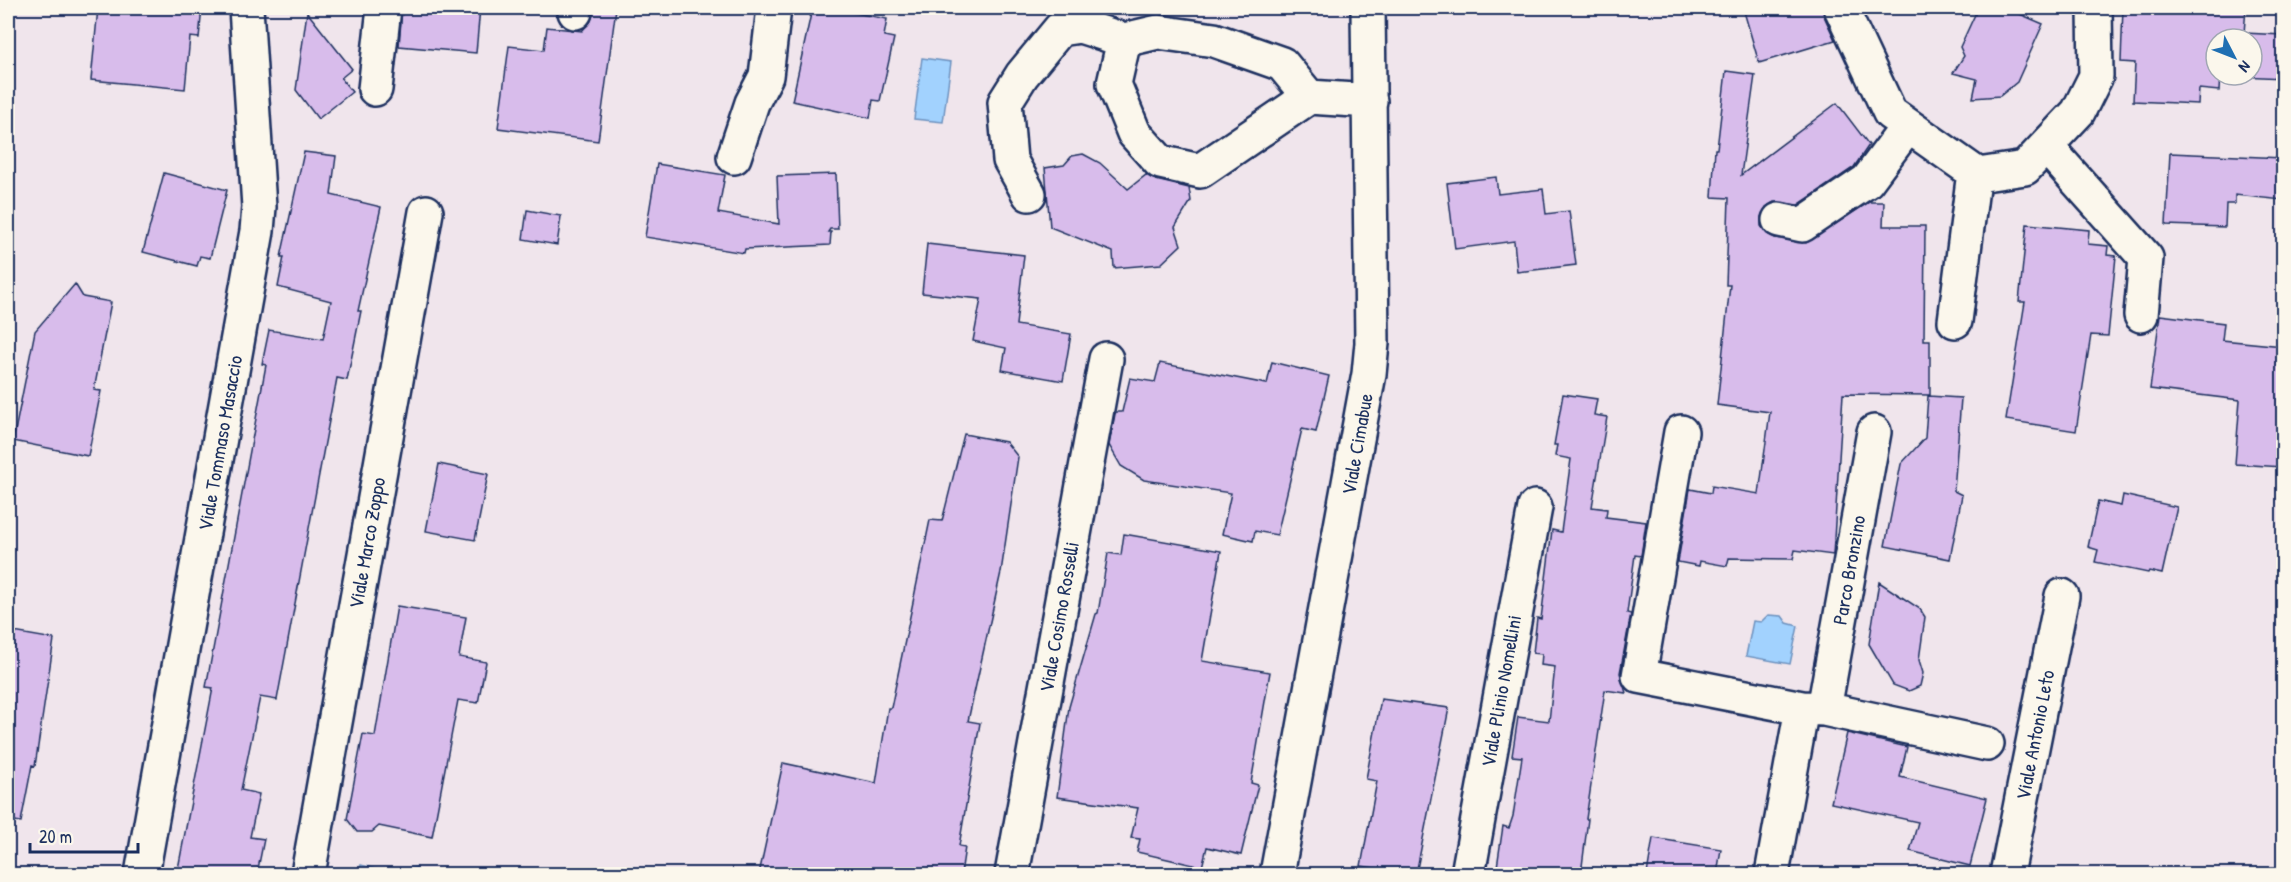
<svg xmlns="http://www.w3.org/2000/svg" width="2291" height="882" font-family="'Patrick Hand',sans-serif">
<rect width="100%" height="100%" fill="#f0e5ec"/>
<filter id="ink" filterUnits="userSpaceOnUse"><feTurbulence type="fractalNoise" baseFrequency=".0167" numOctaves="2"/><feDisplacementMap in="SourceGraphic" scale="12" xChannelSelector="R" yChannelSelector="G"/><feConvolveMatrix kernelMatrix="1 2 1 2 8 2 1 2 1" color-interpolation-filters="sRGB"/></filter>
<g filter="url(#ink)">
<path fill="#a2d2fe" stroke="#6c91be" stroke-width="1.5" d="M 922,58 L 951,62 L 943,122 L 914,119 Z
M 1768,615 L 1782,616 L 1787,623 L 1798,626 L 1790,664 L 1746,656 L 1753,621 L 1761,622 Z
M 361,865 L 390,873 L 416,867 L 417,874 L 359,874 Z"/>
<path fill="#d8bceb" stroke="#1b2f5e" stroke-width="1.5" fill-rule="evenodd" d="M 98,8 L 202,8 L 199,38 L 190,37 L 185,89 L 91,80 Z
M 402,8 L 480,8 L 476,53 L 399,46 Z
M 594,8 L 616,8 L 598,141 L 498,128 L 509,46 L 544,50 L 547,27 L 582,31 L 591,21 Z
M 829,8 L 887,19 L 884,36 L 894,38 L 880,101 L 873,100 L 870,118 L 792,101 L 812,9 L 826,12 Z
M 1743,8 L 1822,8 L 1824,16 L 1835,40 L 1759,63 Z
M 1978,8 L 2006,8 L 2043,24 L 2017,82 L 2000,96 L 1973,98 L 1977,79 L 1953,73 L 1964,56 L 1960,47 Z
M 2123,8 L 2246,8 L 2244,33 L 2283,35 L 2283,78 L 2220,75 L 2219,91 L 2199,89 L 2198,104 L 2133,101 L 2135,63 L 2121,62 ZM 2216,39 L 2252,39 L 2252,75 L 2216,75 Z
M 307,12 L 352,69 L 341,78 L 352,92 L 318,119 L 296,90 Z
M 1726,71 L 1755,75 L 1741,175 L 1837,103 L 1869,145 L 1854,167 L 1798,205 L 1774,202 L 1766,207 L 1761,217 L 1761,226 L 1767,234 L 1775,238 L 1806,243 L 1869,202 L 1884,202 L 1883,226 L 1925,226 L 1924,340 L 1930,340 L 1930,395 L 1843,394 L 1833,555 L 1795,550 L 1793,559 L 1729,558 L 1727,566 L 1700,561 L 1699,566 L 1678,562 L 1690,489 L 1711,493 L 1712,486 L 1759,494 L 1770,412 L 1717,405 L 1730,285 L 1726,285 L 1729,198 L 1712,197 L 1715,149 L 1717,149 Z
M 304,152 L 336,156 L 331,195 L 381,207 L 358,311 L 361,311 L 347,380 L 337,378 L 277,700 L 260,697 L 241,790 L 259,794 L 250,837 L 264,839 L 257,874 L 177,874 L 213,688 L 206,687 L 266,365 L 262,364 L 269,330 L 323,339 L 331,301 L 278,287 L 284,257 L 281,257 Z
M 2170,153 L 2283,158 L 2283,200 L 2235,195 L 2235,204 L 2226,204 L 2225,227 L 2166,225 Z
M 1083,154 L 1100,163 L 1128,189 L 1146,175 L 1156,180 L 1189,188 L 1191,201 L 1175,227 L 1181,245 L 1161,264 L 1114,268 L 1113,252 L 1050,227 L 1045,168 L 1064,165 L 1072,156 Z
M 657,164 L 725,175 L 718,213 L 779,224 L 777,176 L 836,174 L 838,229 L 830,229 L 828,232 L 831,232 L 830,245 L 745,249 L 744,253 L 645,237 Z
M 164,173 L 227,190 L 210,258 L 200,256 L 197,266 L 143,252 Z
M 1496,177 L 1498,194 L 1543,189 L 1546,214 L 1569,211 L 1576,265 L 1517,272 L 1514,241 L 1455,249 L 1447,183 Z
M 527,210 L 561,216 L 557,245 L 523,239 Z
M 2027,224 L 2089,230 L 2088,244 L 2108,246 L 2107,255 L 2116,256 L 2108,336 L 2091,335 L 2076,431 L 2006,420 L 2025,302 L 2019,302 Z
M 927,244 L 1024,255 L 1016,325 L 1071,334 L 1063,381 L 1002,370 L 1006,348 L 973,341 L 981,299 L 922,293 Z
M 75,284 L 83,297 L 111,302 L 94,390 L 101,391 L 88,456 L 13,441 L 35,331 Z
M 2160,315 L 2224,323 L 2222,340 L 2283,346 L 2283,467 L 2235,464 L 2240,400 L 2150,389 Z
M 1272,362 L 1329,376 L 1316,432 L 1302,429 L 1277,535 L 1255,531 L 1253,541 L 1222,534 L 1231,493 L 1144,480 L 1121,466 L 1109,445 L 1115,414 L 1116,412 L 1122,412 L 1130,378 L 1155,382 L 1160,363 L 1267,384 Z
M 1563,394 L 1597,399 L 1594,415 L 1607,417 L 1592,507 L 1607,509 L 1606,517 L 1646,522 L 1641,556 L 1635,555 L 1627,613 L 1631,614 L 1620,673 L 1626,693 L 1605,690 L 1586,819 L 1588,819 L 1581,874 L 1496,874 L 1503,826 L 1509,828 L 1513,816 L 1522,757 L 1512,756 L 1518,717 L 1549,721 L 1555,667 L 1541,665 L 1542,654 L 1533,653 L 1537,618 L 1541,619 L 1552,530 L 1561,532 L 1571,459 L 1555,456 L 1557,445 L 1554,445 Z
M 1928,396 L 1961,398 L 1954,491 L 1962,495 L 1950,559 L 1885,546 L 1901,464 L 1925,438 Z
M 964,434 L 1006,442 L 1018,457 L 1001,572 L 968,721 L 980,723 L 959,846 L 965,847 L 961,874 L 759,874 L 783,763 L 876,783 L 888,708 L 891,708 L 930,520 L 942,521 Z
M 439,464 L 488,474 L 475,540 L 426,531 Z
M 2123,495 L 2177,507 L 2162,574 L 2149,571 L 2148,573 L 2095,562 L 2098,550 L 2088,547 L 2098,501 L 2121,506 Z
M 1124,534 L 1221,551 L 1202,661 L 1270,672 L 1251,783 L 1258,785 L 1241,855 L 1207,847 L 1202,867 L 1137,852 L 1140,839 L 1131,838 L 1138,808 L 1057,797 L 1069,707 L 1096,614 L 1098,613 L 1108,553 L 1121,555 Z
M 1879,582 L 1920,609 L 1925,617 L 1919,660 L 1923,673 L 1920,686 L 1909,691 L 1893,685 L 1869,644 Z
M 397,606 L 466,617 L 459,657 L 486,662 L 478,703 L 458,700 L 432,837 L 379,826 L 372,832 L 357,832 L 347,819 L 363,734 L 375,736 Z
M 8,631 L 54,639 L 35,766 L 32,765 L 21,822 L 8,820 Z
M 1381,699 L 1449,708 L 1416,874 L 1361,866 L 1377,781 L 1366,779 Z
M 1847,733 L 1907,747 L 1900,777 L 1987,798 L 1970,866 L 1910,851 L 1918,822 L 1831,803 Z
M 1653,838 L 1721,849 L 1717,874 L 1647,874 Z"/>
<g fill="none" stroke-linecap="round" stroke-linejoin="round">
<defs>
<path id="minor" d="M 1841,8 L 1890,113 L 1978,175 L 2025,168 L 2078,112 L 2096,76 L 2095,8
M 575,12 L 575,8
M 1124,40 L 1114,84 L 1134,133 L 1160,162 L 1200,171 L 1309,97
M 375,89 L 384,8
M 2046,146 L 2146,258 L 2141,315
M 734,157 L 752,103 L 766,76 L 774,8
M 1029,194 L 1010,160 L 1005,102 L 1022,75 L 1060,29 L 1080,26 L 1124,40 L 1158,32 L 1214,40 L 1282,64 L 1309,97 L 1370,101
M 1779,220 L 1802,225 L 1867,181 L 1908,126
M 1955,321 L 1974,172
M 1681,432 L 1639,676 L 1802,708 L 1824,709 L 1987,744
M 1824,709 L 1874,432
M 142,874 L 257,231 L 259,207 L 246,8
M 308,874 L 426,212
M 1012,874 L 1106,359
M 1277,874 L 1369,374 L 1372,343 L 1368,8
M 1468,874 L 1535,507
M 1772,874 L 1802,708
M 2007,874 L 2062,596"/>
</defs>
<use href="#minor" stroke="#1b2f5e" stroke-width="38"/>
<use href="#minor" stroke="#fbf7ec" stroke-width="33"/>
</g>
</g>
<g text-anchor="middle" stroke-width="4.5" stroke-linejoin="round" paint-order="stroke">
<g font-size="20" fill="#1b2f5e" stroke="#fbf7ec">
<text transform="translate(220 443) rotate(-80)" y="7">Viale Tommaso Masaccio</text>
<text transform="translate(1357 444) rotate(-80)" y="7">Viale Cimabue</text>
<text transform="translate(367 543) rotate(-80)" y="7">Viale Marco Zoppo</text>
<text transform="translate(1849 570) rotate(-80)" y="7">Parco Bronzino</text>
<text transform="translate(1059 617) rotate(-80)" y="7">Viale Cosimo Rosselli</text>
<text transform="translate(1501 691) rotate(-80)" y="7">Viale Plinio Nomellini</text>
<text transform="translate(2035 735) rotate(-79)" y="7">Viale Antonio Leto</text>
</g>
</g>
<rect width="2291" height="882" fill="none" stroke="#fbf7ec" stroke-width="30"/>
<rect x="15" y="15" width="2261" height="852" fill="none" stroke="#1b2f5e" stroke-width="2" filter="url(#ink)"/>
<g transform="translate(2234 57) rotate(132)"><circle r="28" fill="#fbf7ec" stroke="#a1a7b3" stroke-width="1.5"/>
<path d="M0-4.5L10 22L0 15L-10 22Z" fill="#1f6fb2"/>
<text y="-9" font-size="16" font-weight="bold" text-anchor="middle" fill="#1b2f5e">N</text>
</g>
<path d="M30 843v9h108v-9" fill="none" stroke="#1b2f5e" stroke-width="3"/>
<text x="39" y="843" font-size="18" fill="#1b2f5e" stroke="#fbf7ec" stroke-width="4.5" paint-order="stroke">20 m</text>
</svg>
